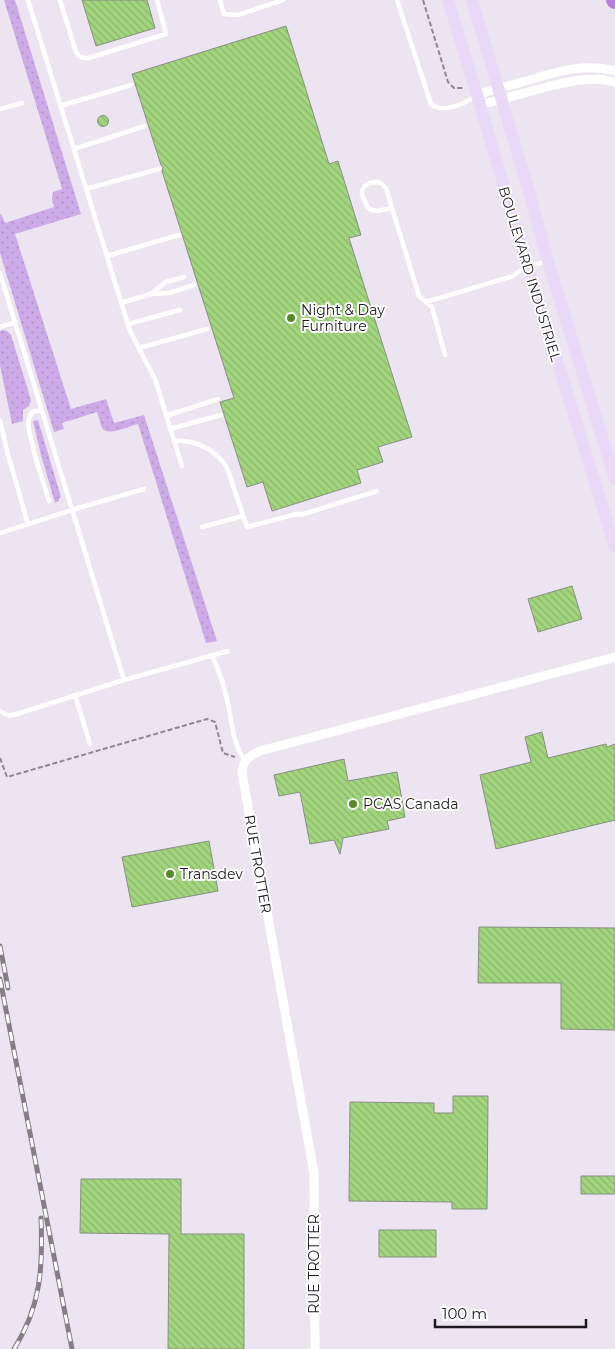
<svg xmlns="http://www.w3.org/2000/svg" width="615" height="1349" font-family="Montserrat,sans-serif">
<defs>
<pattern id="grass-dots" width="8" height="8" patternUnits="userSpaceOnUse" patternTransform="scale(1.25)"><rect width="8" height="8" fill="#cdabe8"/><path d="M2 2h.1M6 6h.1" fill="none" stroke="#af93c7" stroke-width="1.8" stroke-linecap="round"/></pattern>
<pattern id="building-back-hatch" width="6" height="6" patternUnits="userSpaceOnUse" patternTransform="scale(1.25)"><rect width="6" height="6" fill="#a2d57d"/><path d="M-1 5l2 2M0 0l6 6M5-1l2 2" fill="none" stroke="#8bb66c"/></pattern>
</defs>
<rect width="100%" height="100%" fill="#ece5f1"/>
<path fill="url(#grass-dots)" d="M 4,0 L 15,0 L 81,214 L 15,234 L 71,409 L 106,399 L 114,423 L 144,415 L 217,641 L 206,643 L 138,424 C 129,426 108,437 102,428 C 100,423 99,417 97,412 L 62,423 L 64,429 L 54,432 L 0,253 L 0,215 L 1,214 L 5,223 L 54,207 L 52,199 L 53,192 L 62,189 Z
M 3,330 L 7,331 L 11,335 L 31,400 L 29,406 L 23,410 L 23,421 L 12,424 L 0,365 L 0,331 Z
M 38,420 L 61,497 L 59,498 L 59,501 L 55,503 L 41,455 L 33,421 Z"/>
<path fill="url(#building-back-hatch)" stroke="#888f84" d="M 82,0 L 147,0 L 155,28 L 96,46 Z
M 286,26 L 329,164 L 338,161 L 361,235 L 349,238 L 412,437 L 378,447 L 383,462 L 357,470 L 361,483 L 272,511 L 263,482 L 247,487 L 220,402 L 234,398 L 162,171 L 163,167 L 161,165 L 132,74 Z
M97.5 121a5.5 5.5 0 1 1 11 0a5.5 5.5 0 1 1-11 0Z
M 572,586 L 582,619 L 538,632 L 528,599 Z
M 542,732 L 548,758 L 606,744 L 607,747 L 615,744 L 615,820 L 496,849 L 480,775 L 531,762 L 525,737 Z
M 344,759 L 348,781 L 397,772 L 405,817 L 387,821 L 389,829 L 343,838 L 340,854 L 334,840 L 310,844 L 300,792 L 279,796 L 274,775 Z
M 209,841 L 218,891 L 132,907 L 122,857 Z
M 479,927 L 615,928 L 615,1030 L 561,1029 L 561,983 L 478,983 Z
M 453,1096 L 488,1096 L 487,1209 L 452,1209 L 452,1202 L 349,1201 L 350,1102 L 434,1103 L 434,1113 L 453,1113 Z
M 581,1176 L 615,1176 L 615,1194 L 581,1194 Z
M 81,1179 L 181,1179 L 181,1234 L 244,1234 L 244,1349 L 168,1349 L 169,1234 L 80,1233 Z
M 379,1230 L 436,1230 L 436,1257 L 379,1257 Z"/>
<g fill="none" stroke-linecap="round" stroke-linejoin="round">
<path stroke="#8d8891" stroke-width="2" stroke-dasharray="5 2.5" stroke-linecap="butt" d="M 423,0 L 448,82 L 454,88 L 464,88
M 0,758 L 7,777 L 207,719 L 215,722 L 223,753 L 235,757"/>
<path stroke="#fff" stroke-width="4.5" d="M 28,0 L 130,331 L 155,379 L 182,466
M 60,0 L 76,52 C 79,57 83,59 89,58 L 166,34 L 157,0
M 220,0 L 224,14 L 238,15 L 283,0
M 397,0 L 431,104 C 442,114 465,104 476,95
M 60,106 L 131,85
M 0,109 L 22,103
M 74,149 L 145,126
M 86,189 L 159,169
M 392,208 L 377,211 L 372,210 L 368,208 L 362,195 L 362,190 L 365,186 L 370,183 L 376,182 L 381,183 L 386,188 L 392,208 L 419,296 L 432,307 L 445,355
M 107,256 L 179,235
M 0,273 L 124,680
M 152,294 L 169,293 L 194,285
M 426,302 L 513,276 C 522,267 535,265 546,261
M 121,303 L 151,294 L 166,282 L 184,277
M 128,324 L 180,310
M 0,327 L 15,322
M 139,348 L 207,329
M 41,410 L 32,412 L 29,418 L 28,425 L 35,456 L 49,501
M 166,416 L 218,399
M 0,420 L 7,451 L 28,524
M 170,429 L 221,415
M 174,441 C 194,439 217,450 227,468 L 247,527 L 297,514 L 304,514 L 377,491
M 202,527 L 243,516
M 0,533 L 72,510 L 144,489
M 212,655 C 219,671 225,688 228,704 C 232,723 233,745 245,760
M 75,695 L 90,744
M 0,711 C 6,716 10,716 17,714 L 124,680 L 228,651"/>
<path stroke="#fff" stroke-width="9" d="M 477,95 C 495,89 512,85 530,80 C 558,71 586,63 615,71
M 480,105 L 554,85 L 579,80 L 600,79 L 615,82
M 315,1349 L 314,1173 L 242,773 C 243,760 249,756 260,751 L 615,657"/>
<path stroke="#ead8f7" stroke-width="12" d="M 448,0 L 474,85 L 528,267 L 615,547
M 472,0 L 527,185 L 548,261 L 615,479"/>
<path stroke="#b87ce3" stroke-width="16" d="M 614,0 L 615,1"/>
<defs>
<path id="rail" d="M 0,946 L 8,988
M 0,979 L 72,1349
M 14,1349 C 41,1306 43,1268 41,1218"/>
</defs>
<use href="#rail" stroke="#847f87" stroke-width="5"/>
<use href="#rail" stroke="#fff" stroke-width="3" stroke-dasharray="9" stroke-linecap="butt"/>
</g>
<g fill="#568b25" stroke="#fff" stroke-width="2">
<circle cx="291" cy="318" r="5"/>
<circle cx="353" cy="804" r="5"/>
<circle cx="170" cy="874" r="5"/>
</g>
<g text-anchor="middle" stroke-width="4" stroke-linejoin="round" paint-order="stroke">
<g font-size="14" fill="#1c1a1e" stroke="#fff">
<text transform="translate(530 274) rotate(73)" y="5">BOULEVARD INDUSTRIEL</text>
<text transform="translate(258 864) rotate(80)" y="5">RUE TROTTER</text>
<text transform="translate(314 1264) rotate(-90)" y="5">RUE TROTTER</text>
</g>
<g font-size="14" fill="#1c1a1e" stroke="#fff" text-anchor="start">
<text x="301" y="315">Night &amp; Day<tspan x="301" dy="16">Furniture</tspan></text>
<text x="363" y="809">PCAS Canada</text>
<text x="180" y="879">Transdev</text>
</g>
</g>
<path d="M435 1319v8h151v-8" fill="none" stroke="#1c1a1e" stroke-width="2.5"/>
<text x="442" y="1319" font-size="15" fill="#1c1a1e" stroke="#ffffff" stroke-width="4" paint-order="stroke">100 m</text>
</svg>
